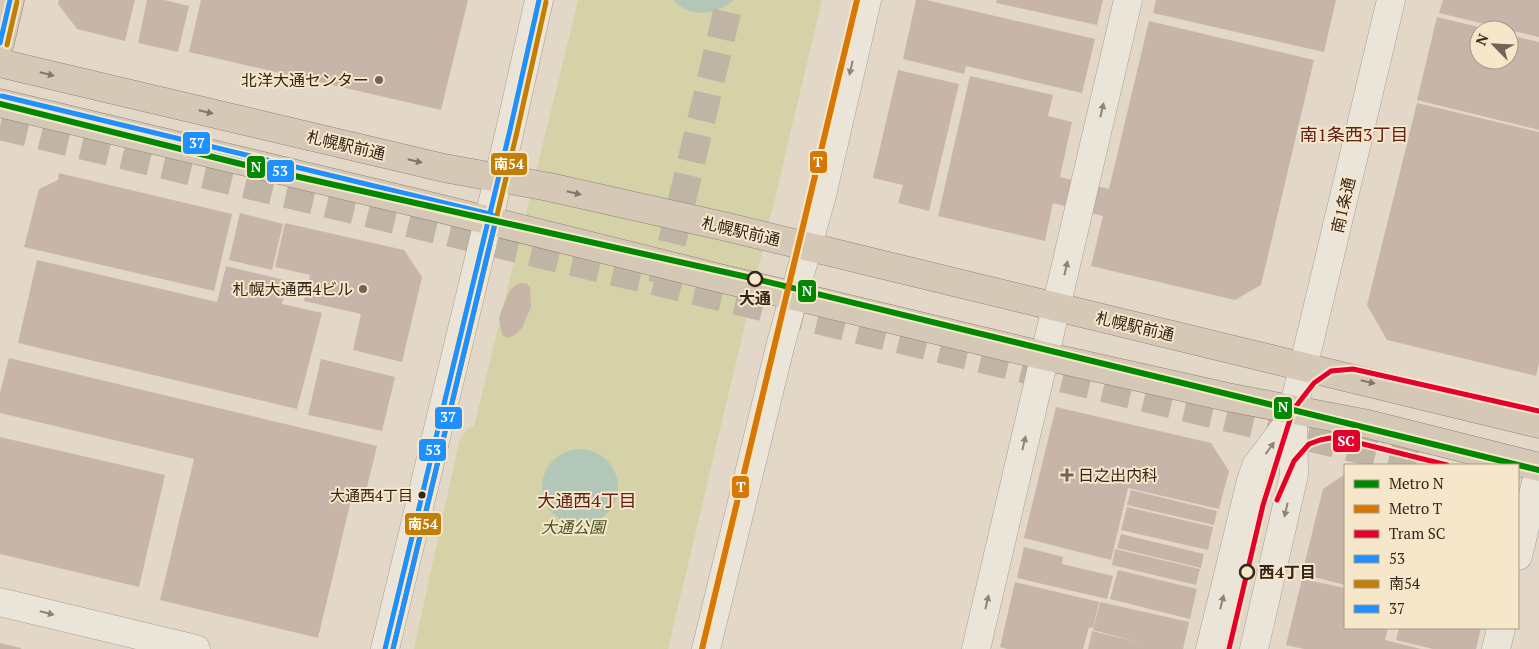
<svg xmlns="http://www.w3.org/2000/svg" width="1539" height="649" font-family="'PT Serif','Noto Sans JP',serif">
<rect width="100%" height="100%" fill="#e3d8c7"/>
<path fill="#d6d2a8" d="M 578,0 L 822,0 L 668,649 L 414,649 L 459,442 L 466,430 L 474,426 Z"/>
<path fill="#b3c7b9" d="M 673,0 L 734,0 C 716,15 691,19 673,0 Z
M542 487a38 38 0 1 1 76 0a38 38 0 1 1-76 0Z"/>
<path fill="#c6b5a8" d="M 59,0 L 135,0 L 125,41 L 77,29 L 58,4 Z
M 147,0 L 164,0 L 189,6 L 178,52 L 138,43 Z
M 201,0 L 468,0 L 441,110 L 189,52 Z
M 916,0 L 926,0 L 1095,39 L 1082,93 L 966,66 L 964,74 L 903,59 Z
M 997,0 L 1103,0 L 1097,25 L 996,3 Z
M 1156,0 L 1336,0 L 1324,52 L 1153,13 Z
M 1443,0 L 1539,0 L 1539,37 L 1439,13 Z
M 1437,17 L 1487,29 L 1479,30 L 1479,60 L 1509,60 L 1509,35 L 1539,42 L 1539,130 L 1417,100 Z
M 1149,21 L 1314,60 L 1261,285 L 1235,300 L 1091,266 L 1103,216 L 1053,203 L 1045,241 L 938,216 L 970,76 L 1053,95 L 1048,116 L 1072,122 L 1060,177 L 1109,189 Z
M 898,70 L 959,84 L 929,211 L 898,203 L 903,185 L 873,178 Z
M 1417,103 L 1539,132 L 1539,363 L 1536,376 L 1387,340 L 1367,305 Z
M 59,173 L 232,214 L 214,291 L 24,247 L 39,189 L 58,180 Z
M 240,213 L 283,224 L 272,270 L 229,260 Z
M 285,223 L 404,250 L 422,277 L 402,362 L 353,350 L 361,314 L 304,301 L 310,275 L 275,267 Z
M 37,260 L 217,302 L 226,266 L 288,281 L 282,304 L 322,313 L 297,409 L 18,343 Z
M 521,283 L 527,284 L 530,287 L 531,307 L 522,328 L 515,335 L 508,338 L 502,335 L 499,318 L 502,309 L 510,290 L 516,285 Z
M 9,358 L 377,446 L 365,495 L 353,492 L 318,638 L 160,600 L 194,459 L 0,413 L 0,393 Z
M 321,359 L 395,377 L 382,431 L 308,415 Z
M 1056,407 L 1211,443 L 1229,471 L 1219,509 L 1128,488 L 1111,560 L 1024,538 Z
M 0,437 L 165,475 L 139,587 L 0,554 Z
M 1345,474 L 1345,585 L 1302,574 L 1323,489 Z
M 1131,490 L 1217,511 L 1214,525 L 1127,505 Z
M 1127,507 L 1213,527 L 1208,550 L 1121,530 Z
M 1121,534 L 1204,554 L 1201,568 L 1117,548 Z
M 1024,547 L 1063,557 L 1062,564 L 1113,576 L 1107,599 L 1017,578 Z
M 1115,549 L 1200,569 L 1196,585 L 1112,565 Z
M 1118,570 L 1197,589 L 1190,619 L 1110,599 Z
M 1302,579 L 1345,588 L 1345,628 L 1388,628 L 1385,640 L 1421,649 L 1304,649 L 1286,645 Z
M 1015,582 L 1099,602 L 1093,628 L 1089,627 L 1083,649 L 1007,649 L 1000,647 Z
M 1100,602 L 1189,622 L 1183,649 L 1088,649 L 1092,631 L 1142,643 L 1093,630 Z
M 1399,628 L 1481,628 L 1476,649 L 1433,649 L 1396,640 Z
M 0,643 L 21,648 L 21,649 L 0,649 Z"/>
<g fill="none" stroke-linecap="round" stroke-linejoin="round">
<path stroke="#c0b4a4" stroke-width="28" stroke-dasharray="28 14" stroke-linecap="butt" d="M 0,126 C 475,239 950,351 1424,465
M 662,284 L 730,0"/>
<defs>
<path id="minor" d="M 1518,556 L 1539,470
M 0,602 L 196,649
M 385,649 L 510,130 L 539,0
M 706,649 L 781,343 L 822,195 L 867,0
M 976,649 L 1128,0
M 1210,649 L 1251,481 L 1256,466 L 1289,422 L 1293,410 L 1391,0
M 1254,649 L 1294,475 L 1293,411
M 1496,649 L 1501,628"/>
<path id="highway" d="M 0,43 L 10,0
M 0,63 L 444,168 L 549,187 L 727,227 L 1539,424
M 0,103 L 434,207 L 715,277 L 1045,356 L 1227,397 L 1368,424 L 1539,467"/>
</defs>
<use href="#minor" stroke="#a79d91" stroke-width="29"/>
<use href="#highway" stroke="#8c8278" stroke-width="29"/>
<use href="#minor" stroke="#ebe4d9" stroke-width="28"/>
<use href="#highway" stroke="#d6c8b7" stroke-width="28"/>
<defs>
<path id="bus-1" d="M 0,43 L 10,0
M 0,103 L 488,221
M 385,649 L 510,130 L 539,0"/>
<path id="bus-2" d="M 7,45 L 17,2
M 393,649 L 517,132 L 546,2"/>
<path id="bus-3" d="M 2,96 L 490,214 L 494,216 L 495,223 L 393,649"/>
</defs>
<use href="#bus-1" stroke="#f6e6ca" stroke-width="9"/>
<use href="#bus-2" stroke="#f6e6ca" stroke-width="9"/>
<use href="#bus-3" stroke="#f6e6ca" stroke-width="9"/>
<use href="#bus-1" stroke="#1e90ff" stroke-width="5"/>
<use href="#bus-2" stroke="#c27f08" stroke-width="5"/>
<use href="#bus-3" stroke="#1e90ff" stroke-width="5"/>
<defs>
<path id="tram-1" d="M 1277,500 L 1294,461 L 1309,444 L 1320,440 L 1330,438 L 1363,444 L 1447,465
M 1229,649 L 1263,505 L 1293,410 L 1314,383 L 1331,371 L 1353,369 L 1539,411"/>
</defs>
<use href="#tram-1" stroke="#f6e6ca" stroke-width="9"/>
<use href="#tram-1" stroke="#e4002b" stroke-width="5"/>
<defs>
<path id="metro-1" d="M 0,104 L 241,164 L 756,279 L 1539,470"/>
<path id="metro-2" d="M 702,649 L 857,0"/>
</defs>
<use href="#metro-1" stroke="#f6e6ca" stroke-width="10"/>
<use href="#metro-2" stroke="#f6e6ca" stroke-width="10"/>
<use href="#metro-1" stroke="#080" stroke-width="6"/>
<use href="#metro-2" stroke="#d77705" stroke-width="6"/>
</g>
<defs><path id="oneway-solid" d="M-6-.8H1V-3.2L6.5 0L1 3.2V.8H-6Z" transform="scale(1.25)"/></defs>
<g fill="#90847a">
<use href="#oneway-solid" transform="translate(851 68) rotate(103)"/>
<use href="#oneway-solid" transform="translate(1102 110) rotate(-77)"/>
<use href="#oneway-solid" transform="translate(1066 268) rotate(-77)"/>
<use href="#oneway-solid" transform="translate(1024 443) rotate(-77)"/>
<use href="#oneway-solid" transform="translate(1270 448) rotate(-54)"/>
<use href="#oneway-solid" transform="translate(1286 510) rotate(103)"/>
<use href="#oneway-solid" transform="translate(987 602) rotate(-77)"/>
<use href="#oneway-solid" transform="translate(1222 602) rotate(-76)"/>
<use href="#oneway-solid" transform="translate(47 613) rotate(14)"/>
</g>
<g fill="#867668">
<use href="#oneway-solid" transform="translate(47 74) rotate(14)"/>
<use href="#oneway-solid" transform="translate(206 112) rotate(13)"/>
<use href="#oneway-solid" transform="translate(415 161) rotate(13)"/>
<use href="#oneway-solid" transform="translate(574 193) rotate(13)"/>
<use href="#oneway-solid" transform="translate(1368 382) rotate(13)"/>
</g>
<g fill="#726457" stroke="#f6e6ca" stroke-width="2">
<circle cx="379" cy="80" r="5"/>
<circle cx="363" cy="289" r="5"/>
<path d="M1064.5 467.5h5v5h5v5h-5v5h-5v-5h-5v-5h5z"/>
</g>
<g fill="#f6e6ca" stroke="#35251a" stroke-width="2.5">
<circle cx="755" cy="279" r="7"/>
<circle cx="1247" cy="572" r="7"/>
</g>
<circle fill="#35251a" stroke="#f6e6ca" stroke-width="2" cx="422" cy="495" r="4.5"/>
<g text-anchor="middle" stroke-width="4" stroke-linejoin="round" paint-order="stroke">
<g font-size="15" fill="#35251a" stroke="#f6e6ca" text-anchor="end">
<text x="413" y="501">大通西4丁目</text>
</g>
<g font-size="16" fill="#35251a" stroke="#f6e6ca" text-anchor="end">
<text x="369" y="86">北洋大通センター</text>
<text x="353" y="295">札幌大通西4ビル</text>
<text x="1078" y="481" text-anchor="start">日之出内科</text>
</g>
<g font-size="16" fill="#35251a" stroke="#f6e6ca">
<text transform="translate(346 145) rotate(13)" y="6">札幌駅前通</text>
<text transform="translate(1343 205) rotate(-77)" y="6">南1条通</text>
<text transform="translate(741 231) rotate(13)" y="6">札幌駅前通</text>
<text transform="translate(1135 326) rotate(13)" y="6">札幌駅前通</text>
</g>
<g font-size="16" font-weight="bold" fill="#35251a" stroke="#f6e6ca">
<text x="755" y="304">大通</text>
<text x="1259" y="578" text-anchor="start">西4丁目</text>
</g>
<g font-size="16" font-style="italic" fill="#4a5220" stroke="#f6e6ca">
<text x="573" y="533">大通公園</text>
</g>
<g font-size="18" fill="#632118" stroke="#f6e6ca">
<text x="1354" y="141">南1条西3丁目</text>
<text x="587" y="507">大通西4丁目</text>
</g>
</g>
<g stroke="#f6e6ca" stroke-width="2">
<rect x="182" y="131" width="29" height="24" rx="5" fill="#1e90ff"/>
<rect x="809" y="150" width="19" height="24" rx="5" fill="#d77705"/>
<rect x="490" y="152" width="38" height="24" rx="5" fill="#c27f08"/>
<rect x="246" y="155" width="20" height="24" rx="5" fill="#080"/>
<rect x="266" y="159" width="29" height="24" rx="5" fill="#1e90ff"/>
<rect x="797" y="279" width="20" height="24" rx="5" fill="#080"/>
<rect x="1273" y="396" width="20" height="24" rx="5" fill="#080"/>
<rect x="434" y="406" width="29" height="24" rx="5" fill="#1e90ff"/>
<rect x="1332" y="429" width="29" height="24" rx="5" fill="#e4002b"/>
<rect x="418" y="438" width="29" height="24" rx="5" fill="#1e90ff"/>
<rect x="731" y="475" width="19" height="24" rx="5" fill="#d77705"/>
<rect x="404" y="512" width="38" height="24" rx="5" fill="#c27f08"/>
</g>
<g font-size="14" text-anchor="middle" font-weight="bold" fill="#fff">
<text x="197" y="148">37</text>
<text x="818" y="167">T</text>
<text x="509" y="169">南54</text>
<text x="256" y="172">N</text>
<text x="280" y="176">53</text>
<text x="807" y="296">N</text>
<text x="1283" y="412">N</text>
<text x="448" y="422">37</text>
<text x="1346" y="446">SC</text>
<text x="433" y="455">53</text>
<text x="741" y="492">T</text>
<text x="423" y="529">南54</text>
</g>
<rect x="1344" y="464" width="175" height="165" fill="#f6e6ca" stroke="#a99984"/>
<rect x="1354" y="480" width="25" height="8" fill="#008800" stroke="#a99984"/>
<text x="1389" y="489" font-size="15" fill="#35251a">Metro N</text>
<rect x="1354" y="505" width="25" height="8" fill="#d77705" stroke="#a99984"/>
<text x="1389" y="514" font-size="15" fill="#35251a">Metro T</text>
<rect x="1354" y="530" width="25" height="8" fill="#e4002b" stroke="#a99984"/>
<text x="1389" y="539" font-size="15" fill="#35251a">Tram SC</text>
<rect x="1354" y="555" width="25" height="8" fill="#1e90ff" stroke="#a99984"/>
<text x="1389" y="564" font-size="15" fill="#35251a">53</text>
<rect x="1354" y="580" width="25" height="8" fill="#c27f08" stroke="#a99984"/>
<text x="1389" y="589" font-size="15" fill="#35251a">南54</text>
<rect x="1354" y="605" width="25" height="8" fill="#1e90ff" stroke="#a99984"/>
<text x="1389" y="614" font-size="15" fill="#35251a">37</text>
<g transform="translate(1494 45) rotate(294)"><circle r="24" fill="#f6e6ca" stroke="#a99984"/>
<path d="M0-4L9 19L0 12L-9 19Z" fill="#726457"/>
<text y="-8" font-size="14" font-weight="bold" text-anchor="middle" fill="#35251a">N</text>
</g>
</svg>
